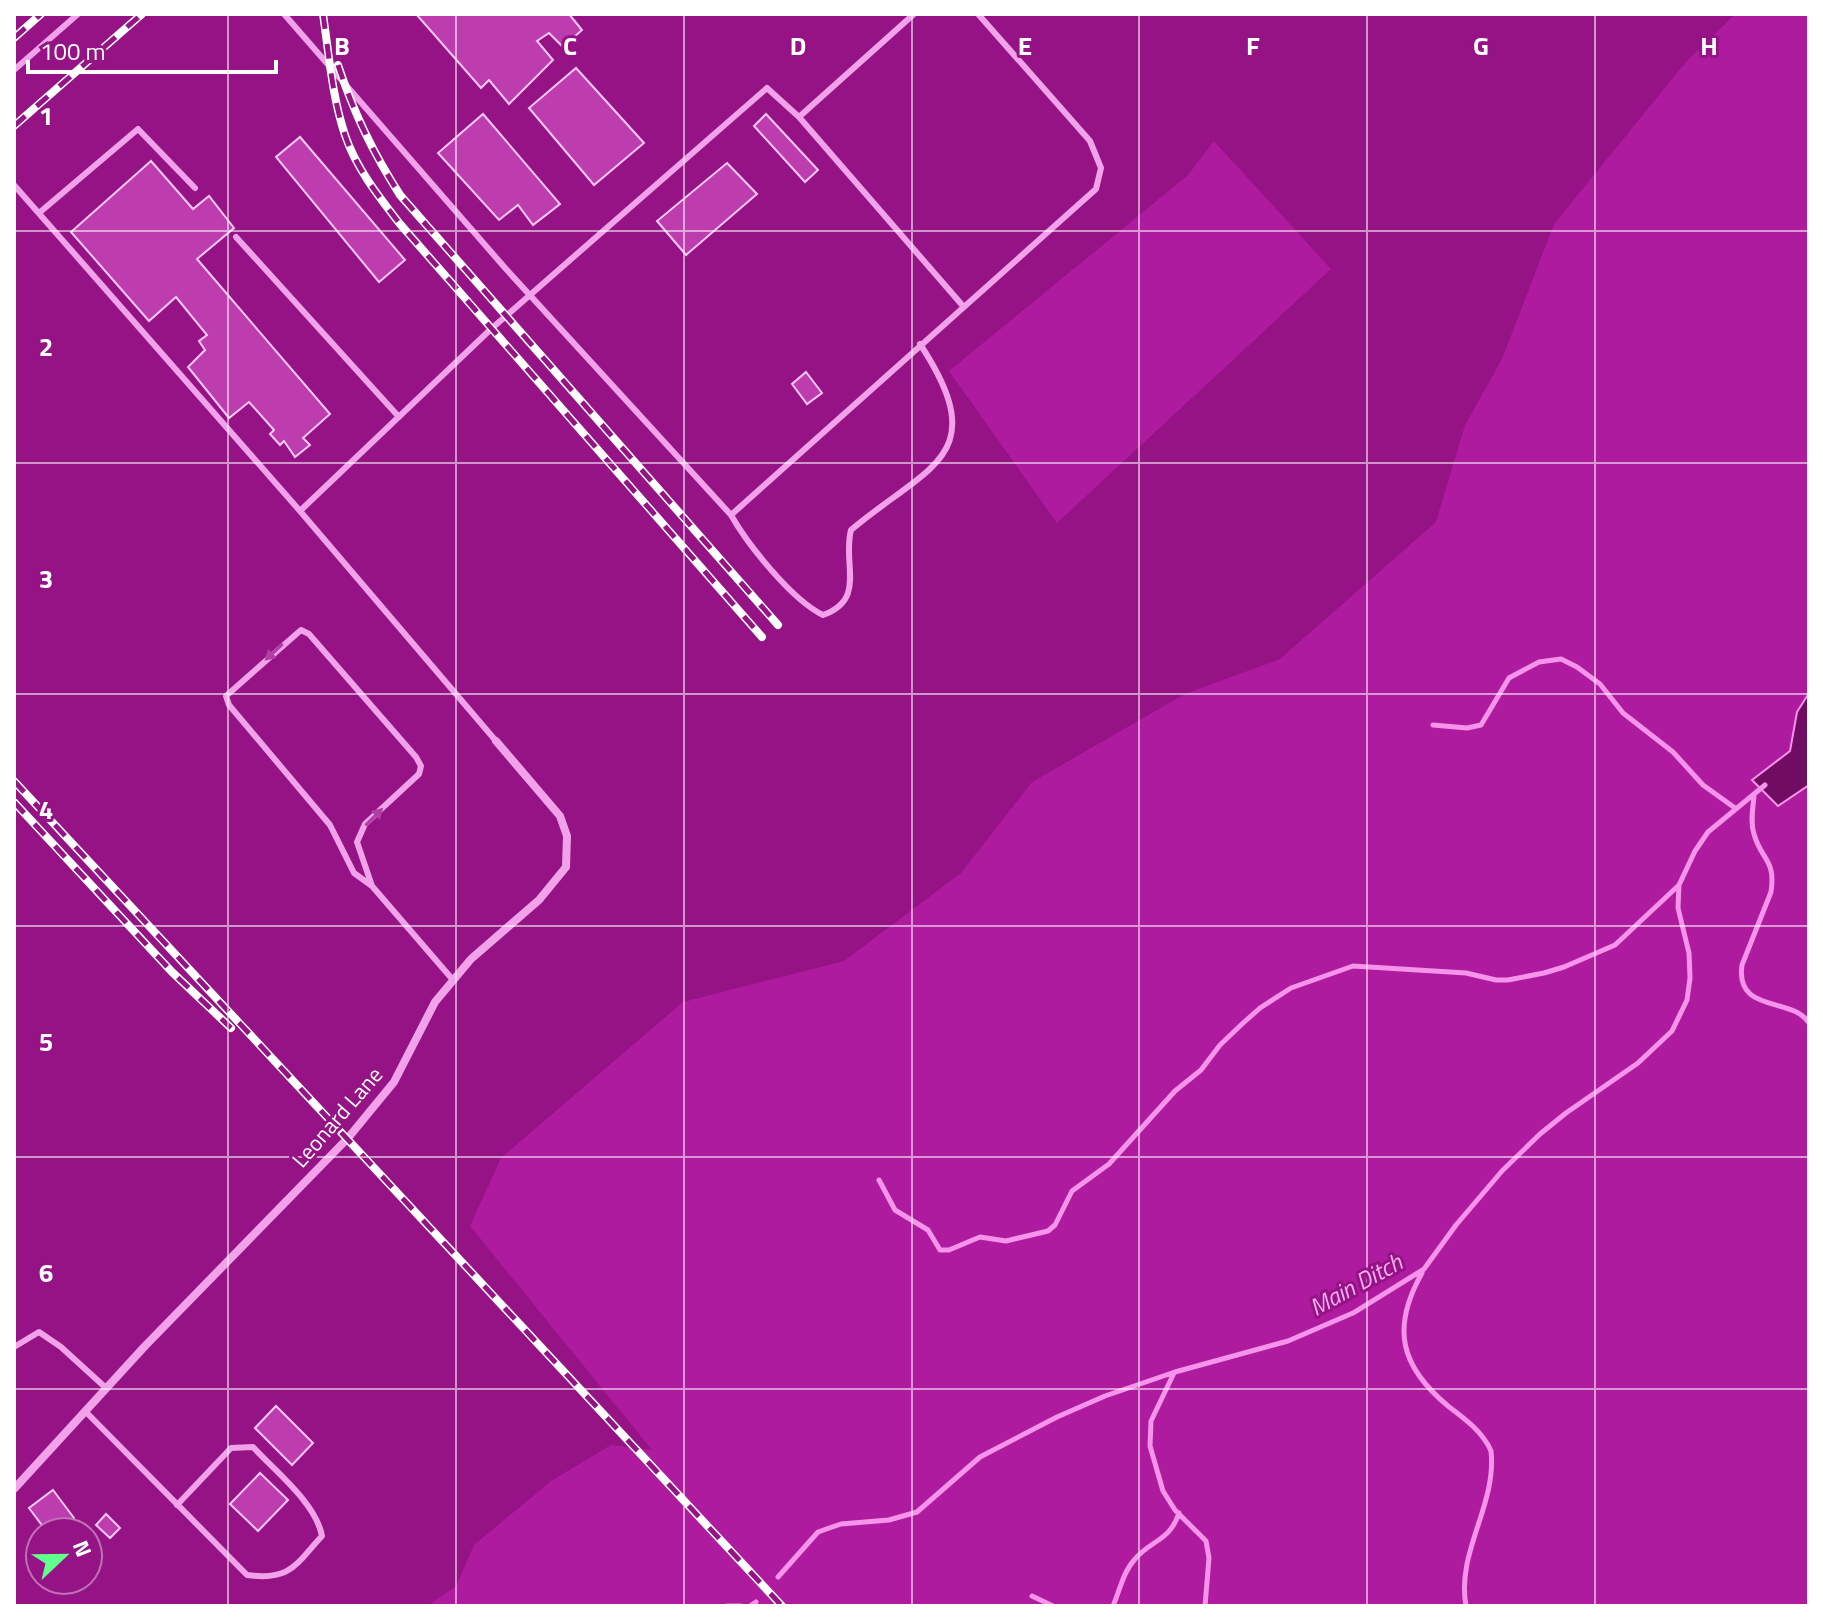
<svg xmlns="http://www.w3.org/2000/svg" width="1823" height="1620" font-family="'Titillium Web',sans-serif">
<rect width="100%" height="100%" fill="#951385"/>
<path fill="#af1b9f" d="M 1735,14 L 1809,14 L 1809,693 L 1797,712 L 1790,751 L 1752,780 L 1778,805 L 1809,785 L 1809,751 L 1809,1606 L 427,1606 L 456,1586 L 474,1545 L 551,1481 L 611,1445 L 652,1450 L 470,1226 L 501,1158 L 683,1002 L 844,961 L 961,873 L 1032,782 L 1185,694 L 1280,659 L 1436,522 L 1465,425 L 1502,359 L 1554,224 L 1686,62 Z
M 1214,141 L 1331,269 L 1057,523 L 949,371 L 1187,176 Z"/>
<path fill="#710c63" stroke="#f694ec" stroke-width="2" d="M 1809,693 L 1809,785 L 1778,806 L 1752,780 L 1790,751 L 1797,712 Z"/>
<g fill="none" stroke-linecap="round" stroke-linejoin="round">
<path stroke="#f694ec" stroke-width="5" d="M 1433,725 L 1467,728 L 1481,725 L 1509,678 L 1539,662 L 1561,659 L 1577,667 L 1600,684 L 1623,713 L 1673,752 L 1703,785 L 1735,808
M 1754,796 C 1753,808 1750,822 1754,834 C 1761,860 1776,859 1771,892 L 1742,965 C 1735,1014 1792,996 1809,1023
M 879,1180 L 895,1210 L 928,1230 L 940,1250 L 949,1250 L 980,1237 L 1006,1241 L 1048,1231 L 1055,1225 L 1072,1191 L 1109,1164 L 1175,1091 L 1201,1070 L 1220,1045 L 1242,1024 L 1260,1008 L 1291,988 L 1353,966 L 1466,973 L 1496,980 L 1508,980 L 1544,973 L 1564,967 L 1615,945 L 1679,885
M 1422,1273 C 1391,1328 1400,1366 1448,1406 C 1464,1418 1483,1432 1491,1451 C 1497,1505 1456,1552 1466,1606
M 1174,1373 L 1151,1421 L 1150,1446 L 1163,1491 L 1175,1510 L 1206,1541 L 1209,1558 L 1205,1606
M 778,1577 L 818,1532 L 841,1524 L 889,1520 L 917,1512 L 980,1457 L 1057,1417 L 1105,1396 L 1175,1372 L 1288,1341 L 1353,1313 L 1424,1269 L 1456,1225 L 1502,1171 L 1540,1134 L 1566,1113 L 1638,1063 L 1672,1031 L 1687,1000 L 1690,978 L 1689,953 L 1678,908 L 1679,885 L 1695,851 L 1708,832 L 1765,785
M 1032,1596 L 1053,1606
M 727,1606 L 741,1606
M 750,1606 L 756,1602
M 1113,1606 C 1120,1590 1123,1572 1135,1559 C 1151,1540 1170,1541 1179,1513"/>
</g>
<path fill="#bd3cae" stroke="#fdc9f7" stroke-width="2" d="M 416,14 L 569,14 L 582,30 L 563,47 L 549,33 L 537,41 L 553,60 L 509,104 L 489,80 L 481,88 Z
M 576,68 L 644,143 L 594,185 L 529,108 Z
M 483,114 L 560,204 L 533,225 L 518,205 L 499,220 L 438,153 Z
M 766,114 L 818,170 L 805,182 L 754,126 Z
M 300,137 L 405,260 L 379,282 L 276,157 Z
M 151,161 L 193,209 L 209,196 L 234,228 L 197,259 L 330,414 L 303,438 L 310,445 L 295,457 L 284,441 L 280,445 L 270,434 L 274,430 L 249,402 L 229,418 L 188,367 L 205,350 L 199,341 L 207,335 L 176,297 L 149,321 L 71,232 Z
M 727,163 L 757,194 L 686,255 L 657,221 Z
M 806,372 L 822,393 L 807,404 L 792,384 Z
M 276,1406 L 313,1443 L 292,1465 L 255,1428 Z
M 260,1473 L 288,1500 L 258,1531 L 230,1504 Z
M 53,1490 L 74,1518 L 55,1532 L 47,1532 L 29,1508 Z
M 106,1514 L 120,1528 L 110,1538 L 96,1525 Z"/>
<g fill="none" stroke-linecap="round" stroke-linejoin="round">
<path stroke="#f2a2ea" stroke-width="6" d="M 284,14 L 506,269 L 731,515 L 1096,189 L 1101,168 L 1090,141 L 978,14
M 14,70 L 78,14
M 799,117 L 963,306
M 14,185 L 300,511 L 496,741
M 39,213 L 138,129 L 195,188
M 236,237 L 399,417
M 300,511 L 491,329 L 767,88 L 799,117 L 914,14
M 731,515 C 748,545 792,600 823,615 C 867,599 842,564 851,530 C 928,465 994,457 920,344
M 372,886 L 357,842 L 365,824 L 419,774 L 421,766 L 416,757 L 309,634 L 301,630 L 226,696 L 229,705 L 330,825 L 354,873 L 372,886 L 453,980
M 14,1347 L 39,1332 L 61,1347 L 106,1388
M 85,1411 L 247,1575 C 291,1581 295,1565 322,1536 C 316,1503 275,1471 253,1447 L 231,1448 L 177,1505"/>
<path stroke="#f2a2ea" stroke-width="8" d="M 14,1489 L 145,1346 L 348,1138 L 394,1082 L 435,1002 L 471,959 L 539,900 L 566,867 L 567,836 L 560,816 L 496,741"/>
<defs>
<path id="rail" d="M 323,14 C 329,55 332,96 345,135 C 356,168 379,197 400,224 L 762,637
M 14,38 L 41,14
M 338,65 C 354,113 372,151 400,195 L 778,625
M 14,126 L 142,14
M 14,781 L 782,1606
M 14,802 L 172,972 L 231,1028"/>
</defs>
<use href="#rail" stroke="#fff" stroke-width="8"/>
<use href="#rail" stroke="#951385" stroke-width="5" stroke-dasharray="15" stroke-linecap="butt"/>
</g>
<defs><path id="oneway-solid" d="M-6-.8H1V-3.2L6.5 0L1 3.2V.8H-6Z" transform="scale(2)"/></defs>
<g fill="#b13ea3">
<use href="#oneway-solid" transform="translate(274 652) rotate(137)"/>
<use href="#oneway-solid" transform="translate(374 817) rotate(-45)"/>
</g>
<path fill="none" stroke="#fff" stroke-width="2" stroke-opacity="0.55" d="M 228,14 L 228,1606M 456,14 L 456,1606M 684,14 L 684,1606M 912,14 L 912,1606M 1139,14 L 1139,1606M 1367,14 L 1367,1606M 1595,14 L 1595,1606M 14,231 L 1809,231M 14,463 L 1809,463M 14,694 L 1809,694M 14,926 L 1809,926M 14,1157 L 1809,1157M 14,1389 L 1809,1389"/>
<g text-anchor="middle" stroke-width="6" stroke-linejoin="round" paint-order="stroke">
<g font-size="22" fill="#fff" stroke="#951385">
<text transform="translate(337 1117) rotate(-49)" y="8">Leonard Lane</text>
</g>
<g font-size="24" font-style="italic" fill="#f9aef2" stroke="#951385">
<text transform="translate(1356 1285) rotate(-29)" y="8">Main Ditch</text>
</g>
</g>
<g font-size="26" text-anchor="middle" font-weight="bold" fill="#fff" stroke="#951385" stroke-width="6" stroke-linejoin="round" paint-order="stroke">
<text x="342" y="55">B</text>
<text x="570" y="55">C</text>
<text x="798" y="55">D</text>
<text x="1025" y="55">E</text>
<text x="1253" y="55">F</text>
<text x="1481" y="55">G</text>
<text x="1709" y="55">H</text>
<text x="46" y="125">1</text>
<text x="46" y="356">2</text>
<text x="46" y="588">3</text>
<text x="46" y="819">4</text>
<text x="46" y="1051">5</text>
<text x="46" y="1282">6</text>
</g>
<rect width="1823" height="1620" fill="none" stroke="#ffffff" stroke-width="32"/>
<g transform="translate(64 1556) rotate(68)"><circle r="38" fill="#951385" stroke="#bf71b6" stroke-width="2"/>
<path d="M0-6L14 30L0 20L-14 30Z" fill="#63ff8d"/>
<text y="-12" font-size="22" font-weight="bold" text-anchor="middle" fill="#ffffff">N</text>
</g>
<path d="M28 60v12h248v-12" fill="none" stroke="#ffffff" stroke-width="4"/>
<text x="40" y="60" font-size="24" fill="#ffffff" stroke="#951385" stroke-width="6" paint-order="stroke">100 m</text>
</svg>
